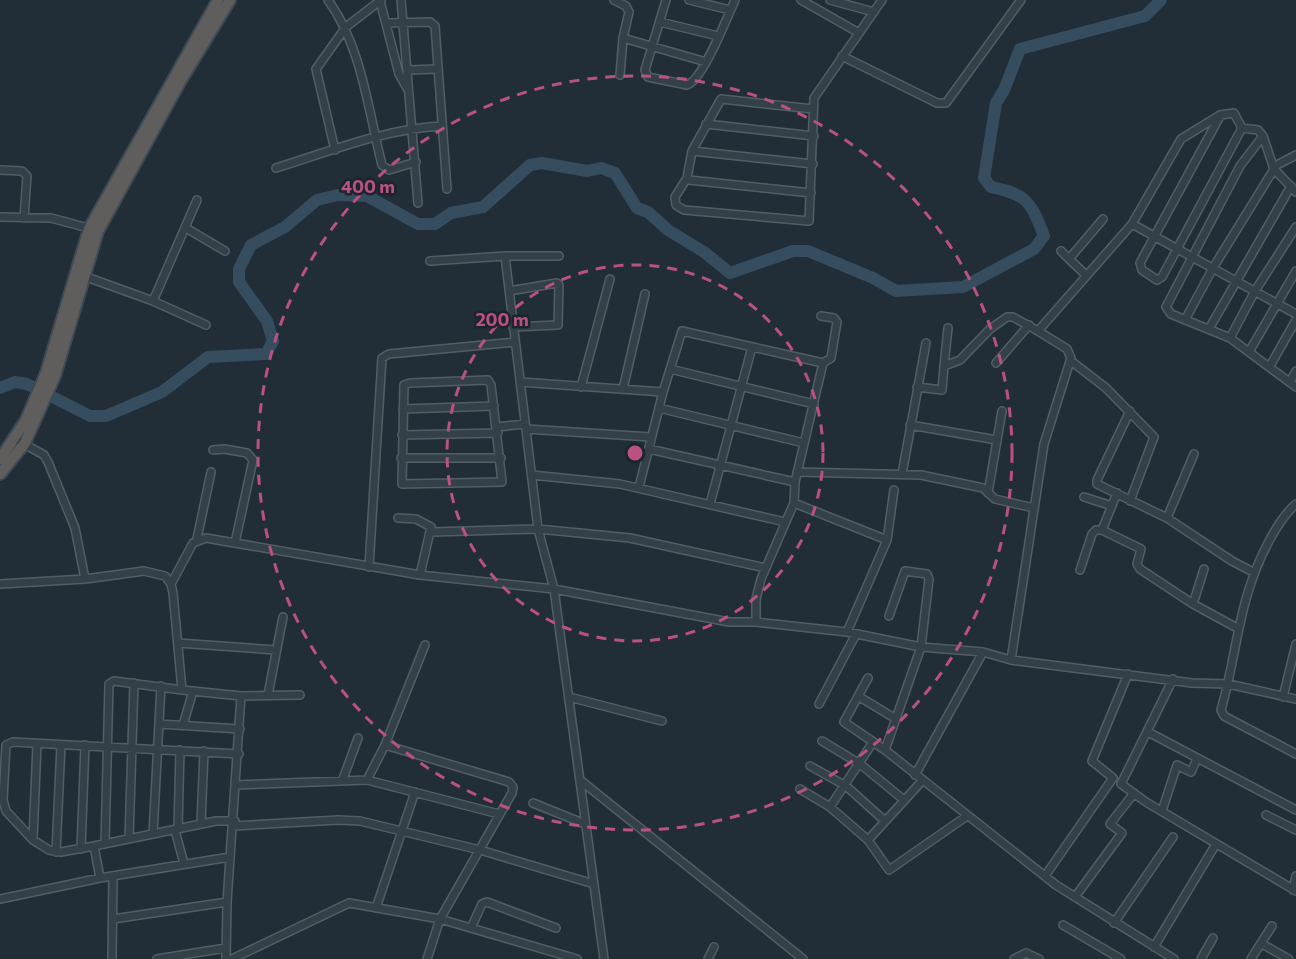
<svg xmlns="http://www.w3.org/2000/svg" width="1296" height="959" font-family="Commissioner,sans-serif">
<rect width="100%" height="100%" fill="#212e38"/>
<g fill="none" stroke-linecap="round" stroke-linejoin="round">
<path stroke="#354d5f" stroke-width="12" d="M 0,388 L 15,382 L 27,384 L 90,416 L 106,416 L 162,392 L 208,357 L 266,354 L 273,341 L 267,321 L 239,282 L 239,269 L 251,245 L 285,227 L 317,200 L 338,195 L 367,196 L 418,224 L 435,224 L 451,213 L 483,207 L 530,165 L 542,163 L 587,171 L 601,168 L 615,173 L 637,208 L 648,212 L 668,230 L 704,252 L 730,273 L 793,251 L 808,251 L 873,278 L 896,291 L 963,287 L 1034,249 L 1044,236 C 1031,202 1027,194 991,187 L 984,178 L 996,103 L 1004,90 L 1020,49 L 1145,16 L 1161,0"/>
<defs>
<path id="minor" d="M 328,0 C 362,47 368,110 382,165 L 389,170 L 416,162
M 401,0 L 418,203
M 614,0 L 626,6 L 629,12 L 623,38 L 620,75
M 666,0 L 645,70 L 648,77 L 687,85 C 703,80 727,17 735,0
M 689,0 L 730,10
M 801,0 L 859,33
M 830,0 L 874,12
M 380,1 L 399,74 L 408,90
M 660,22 L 718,36
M 387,23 L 430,22 L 435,26 L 447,189
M 623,38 L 706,62
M 842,56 L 937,103 L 946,103 L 1021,0
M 408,70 L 438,69
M 1219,118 L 1140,263 L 1142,270 L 1157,280 L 1162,277 L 1242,128
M 706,124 L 814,136
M 1263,136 L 1240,166 L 1166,307 L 1171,314 L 1230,338 L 1296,387
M 335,150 L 316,69 L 346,27 L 381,0
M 692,151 L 813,164
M 1273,167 L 1296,155
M 276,168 C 331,151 384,129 442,126
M 0,170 L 22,171 L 27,176 L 24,218
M 687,178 L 675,197 L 676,205 L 684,210 L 809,221 L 814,98 L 882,0
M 811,193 L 689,180 L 687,178 L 692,151 L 721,99 L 813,109
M 0,217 L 51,218 L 92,229
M 1132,224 L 1296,314
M 186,228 L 225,251
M 1061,251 L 1069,259
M 505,256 L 538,529 L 554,589 L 604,959
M 430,261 L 505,256 L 559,256
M 81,275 L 153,301 L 197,200
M 1086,275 L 1069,259 L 1103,219
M 509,291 L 557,283 L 559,285 L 558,325 L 513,327
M 153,301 L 206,325
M 821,316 L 834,318 L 837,322 L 831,358 L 823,363
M 1185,320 L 1213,268 L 1274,169
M 1209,329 L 1291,186
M 1230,338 L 1255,291 L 1296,227
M 1249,352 L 1296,271
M 1071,361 L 1106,388 L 1154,437 L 1130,501
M 996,363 L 1029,325
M 944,366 L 948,328
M 1270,366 L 1296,320
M 670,369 L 814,404
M 488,380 L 491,385 L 502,482 L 402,484 L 404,385 L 410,383 Z
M 520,382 L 663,392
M 1290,382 L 1296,371
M 581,387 L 610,279
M 917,387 L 942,390 L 944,366 L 960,360 L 990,329 L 1007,317 L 1013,317 L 1038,331
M 623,389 L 645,294
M 659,408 L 804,443
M 403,409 L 494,406
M 1130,411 L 1097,480 L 1097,484 L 1167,518 L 1232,561 L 1253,572
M 910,425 L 997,440
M 497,427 L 525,424
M 526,429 L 651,437
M 402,435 L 498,433
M 15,439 L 44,455 L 48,462 L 75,528 L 85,579 L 144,571 L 165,576 L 171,584 L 173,593 L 182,690 L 241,696 L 227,902 L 226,959
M 649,449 L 795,482
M 213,450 L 224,449 L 247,453 L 253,460 L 235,543
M 401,458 L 501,458
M 797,472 L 921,475 L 983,488 L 995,499 L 1034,508
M 902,474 L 926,343
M 532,475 L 620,484 L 785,522
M 639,487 L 663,392 L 682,331 L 823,363 L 795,482 L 794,503 L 761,579 L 756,599 L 756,622
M 988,493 L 1002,411
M 1084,497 L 1112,506
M 794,503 L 887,540 L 847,632
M 710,504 L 752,347
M 1296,504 C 1284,514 1276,528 1269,541 C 1238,599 1238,650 1221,710 L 1224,716 L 1296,754
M 398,518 L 416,519 L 431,527 L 420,575
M 1167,518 L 1194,454
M 1102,530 L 1141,549 L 1137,564 L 1140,569 L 1193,604 L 1237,628
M 432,532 L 538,529 L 630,538 L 766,568
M 197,539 L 211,472
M 887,540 L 894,490
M 369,567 L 382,358 L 389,354 L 515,342
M 1080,570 L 1092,534 L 1096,530 L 1102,530 L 1117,493
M 0,584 L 85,579
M 171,584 L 193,543 L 206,538 L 420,575 L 554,589 L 729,622 L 756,622 L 847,632 L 921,647 L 983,652 L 1011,660 L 1192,683 L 1228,684 L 1296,699
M 1193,604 L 1204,569
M 178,643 L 276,650
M 1011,660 L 1044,444 L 1071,358 L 1067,349 L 1038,331 L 1132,224 L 1181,139 L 1220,115 L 1234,113 L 1242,128 L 1258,130 L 1263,136 L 1274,169 L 1296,192
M 868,678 L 844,722 L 885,750 L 1056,885 L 1174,959
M 1173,679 L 1121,784 L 1146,802 L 1296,891
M 268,695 L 283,617
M 241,696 L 300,695
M 858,696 L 896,719
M 569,697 L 662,721
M 1283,697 L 1296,644
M 819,704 L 856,634
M 159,724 L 240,729
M 183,725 L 193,691
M 1148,732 L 1296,810
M 822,741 L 860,764 L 904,800
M 385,745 L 509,782 L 513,787 L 512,793 L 440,919 L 427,959
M 885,750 L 921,647 L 929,579 L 927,574 L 905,571 L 889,616
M 810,766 L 846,786 L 885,821
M 915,775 L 983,652
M 343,779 L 358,738
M 367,780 L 385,745 L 425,645
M 580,780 L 803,959
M 237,785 L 367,780 L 499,814
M 800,789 L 830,807 L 868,840 L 889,870 L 967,816
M 533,803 L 585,824
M 830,807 L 873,742
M 1162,811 L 1177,765 L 1191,772 L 1197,759
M 1266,815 L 1296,830
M 235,821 L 216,821 L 94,846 L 61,852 L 49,850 L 33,840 L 6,811 L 3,800 L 6,745 L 13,742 L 239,754
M 201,824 L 204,751
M 234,826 L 338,820 L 360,821 L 480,850 L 594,884
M 178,829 L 180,750
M 175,830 L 184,864
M 153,834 L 161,686
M 129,839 L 134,683
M 33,840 L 37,744
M 868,840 L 922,781
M 105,844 L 109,684 L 114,681 L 182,690
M 94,846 L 100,878
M 81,849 L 85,745
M 56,852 L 61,745
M 1045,876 L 1113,778 L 1092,761 L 1128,674
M 1293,890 L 1296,876
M 1075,897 L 1122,833 L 1110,824 L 1134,793
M 0,899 L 100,878 L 230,857
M 376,908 L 415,792
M 113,919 L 227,902
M 1114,923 L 1173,837
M 1063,925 L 1121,959
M 471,928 L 482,904 L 487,902 L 556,928
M 1262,944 L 1289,959
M 1154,947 L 1216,844
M 112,959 L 113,876
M 157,959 L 226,948
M 232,959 L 349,903 L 440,919 L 577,959
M 708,959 L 714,947
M 1014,959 L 1026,953 L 1039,959
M 1201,959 L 1213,938
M 1251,959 L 1272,926"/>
<path id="trunk" d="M 0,459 L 26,420 L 46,373 L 89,229 L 218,0
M 0,474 L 25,443 L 55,376 L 98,231 L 180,82 L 230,0"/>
</defs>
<use href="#minor" stroke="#525e66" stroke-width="10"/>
<use href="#trunk" stroke="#3f4b53" stroke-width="14"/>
<use href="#minor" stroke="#344048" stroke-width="7"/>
<use href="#trunk" stroke="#605e5c" stroke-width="10"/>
</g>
<g fill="none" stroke="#bb5180" stroke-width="3" stroke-dasharray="10 8">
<circle cx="635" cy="453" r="188"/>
<circle cx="635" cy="453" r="377"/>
</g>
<circle cx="635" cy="453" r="9" fill="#bb5180" stroke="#1a252d" stroke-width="3"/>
<g font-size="18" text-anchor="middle" font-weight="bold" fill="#bb5180" stroke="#1a252d" stroke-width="5" stroke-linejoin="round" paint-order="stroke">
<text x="368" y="193">400 m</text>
<text x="502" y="326">200 m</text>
</g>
</svg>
